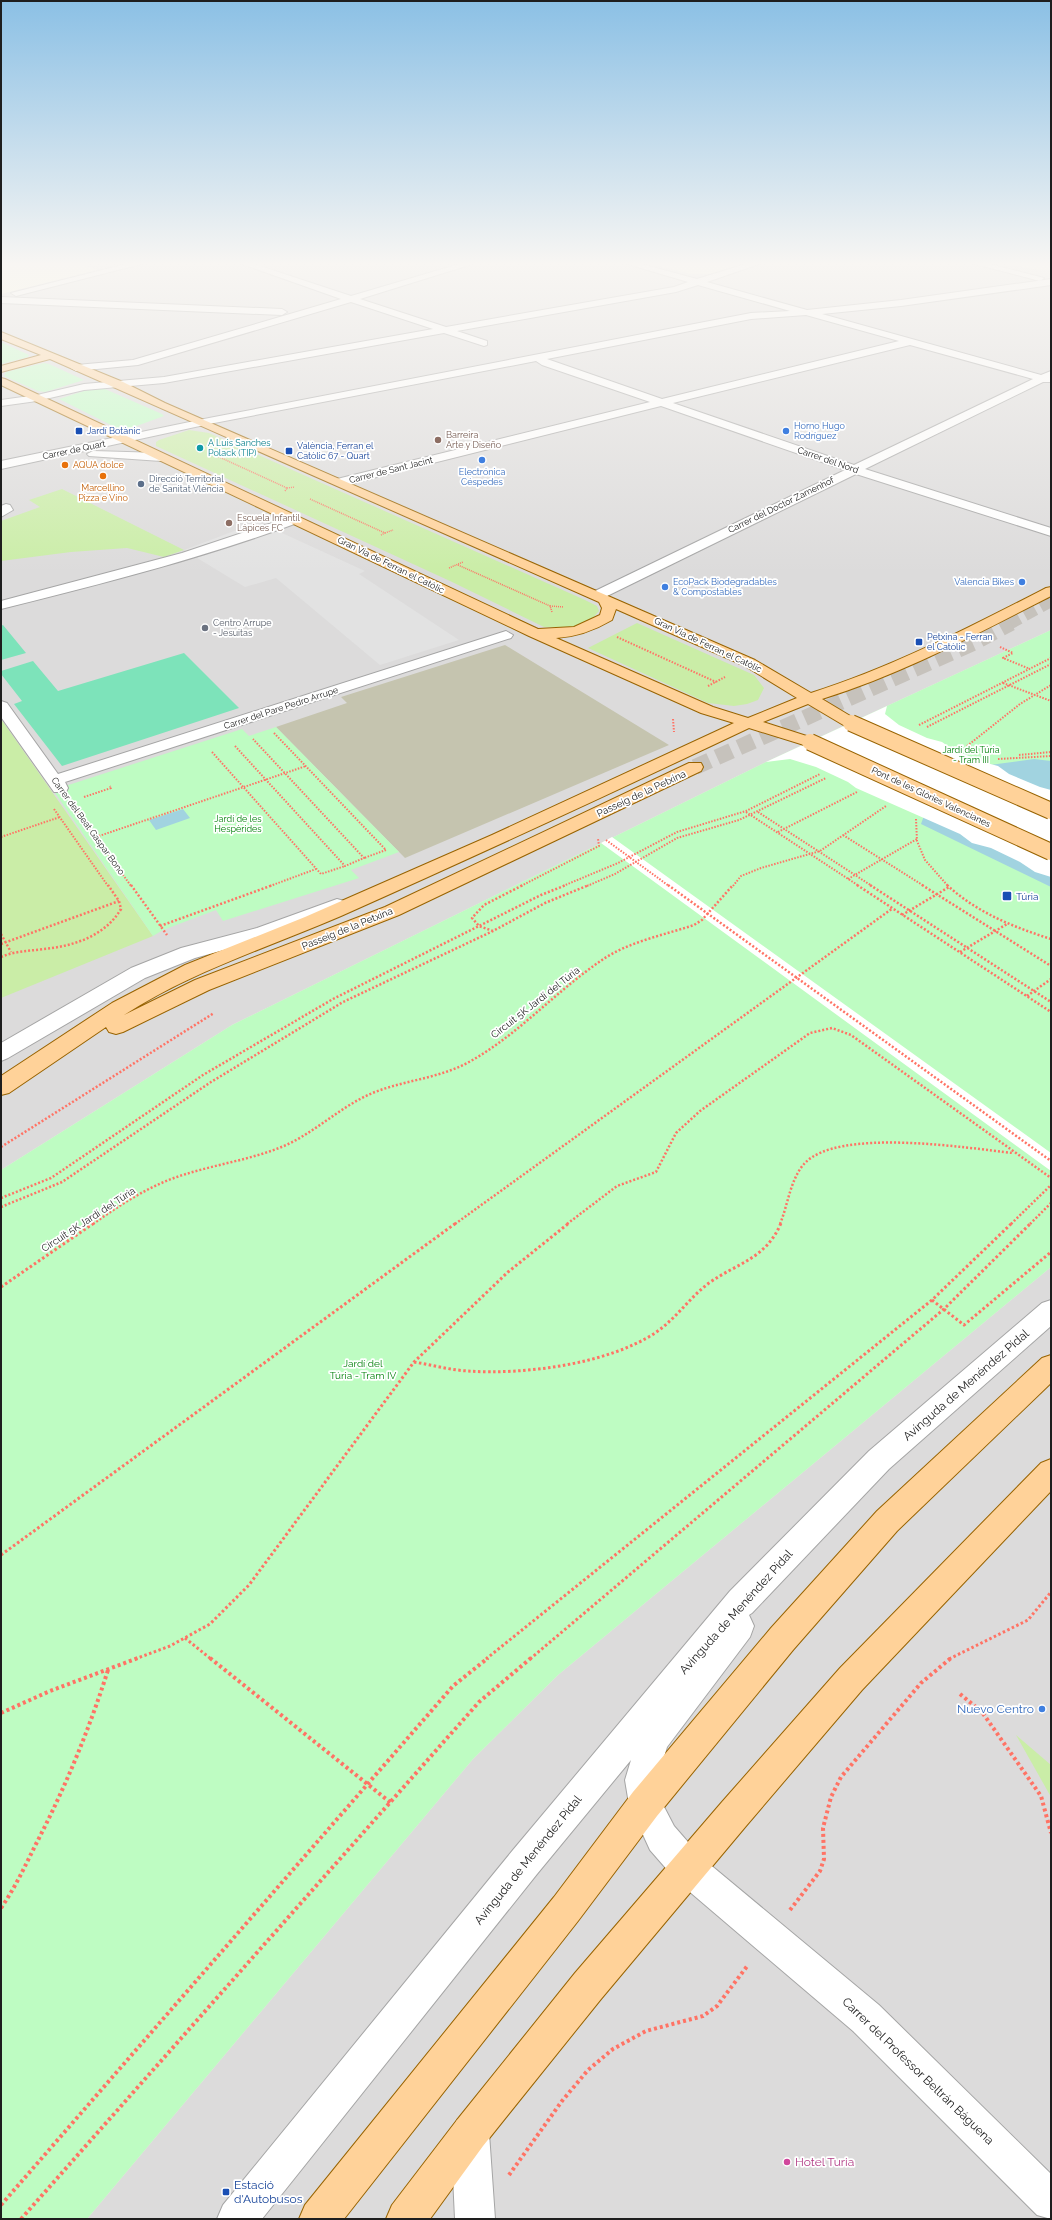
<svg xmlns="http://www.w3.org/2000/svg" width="1052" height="2220" font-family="Raleway,sans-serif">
<rect width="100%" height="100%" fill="#f0ebe4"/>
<path fill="#dcdbdb" d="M 1,262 L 1051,262 L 1051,630 L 766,762 L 232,1025 L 1,1170 Z
M 1051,1267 L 1051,2219 L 87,2219 L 473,1759 L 558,1675 Z"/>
<path fill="#fffedd" d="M 1,262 L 77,262 L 97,270 L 1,294 Z
M 652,262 L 741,262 L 745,263 L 713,274 L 690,274 L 649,263 Z
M 1001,262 L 1051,262 L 1051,270 L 1031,269 Z"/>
<path fill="#c5c4af" d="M 505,645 L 669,745 L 405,858 L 276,727 L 347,703 L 341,697 Z"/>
<path fill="#caeda7" d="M 189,430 L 209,433 L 585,600 L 597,606 L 599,611 L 591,620 L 572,628 L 544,627 L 450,581 L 156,446 L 156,442 L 159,440 Z
M 62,489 L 184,550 L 164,557 L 127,548 L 71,552 L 1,561 L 1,521 L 40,507 L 29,500 Z
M 637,623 L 754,675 L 764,688 L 758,700 L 747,704 L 734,706 L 708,703 L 588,648 Z
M 1,719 L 153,936 L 1,998 Z
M 1016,1735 L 1051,1765 L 1051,1797 Z"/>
<path fill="#befcc2" d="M 1,342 L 29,355 L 28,357 L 1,364 Z
M 44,363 L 49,364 L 84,380 L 45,392 L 38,391 L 4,376 L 6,372 Z
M 93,388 L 105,389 L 162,414 L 164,416 L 131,428 L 117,428 L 59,399 Z
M 1051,630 L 1051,1267 L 558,1675 L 473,1759 L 87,2219 L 1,2219 L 1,1170 L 232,1025 L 766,762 Z
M 276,727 L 399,852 L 351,870 L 359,878 L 223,921 L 216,910 L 163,930 L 153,936 L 53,790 L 242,729 L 249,736 Z"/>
<path fill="#7de3ba" d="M 3,625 L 26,653 L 1,660 L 1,626 Z
M 184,653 L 239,708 L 62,766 L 14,704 L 22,701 L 1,674 L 1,671 L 33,661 L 58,691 Z"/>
<path fill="#e2e2e2" d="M 258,522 L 365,571 L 359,574 L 459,640 L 380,665 L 276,578 L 245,587 L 184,550 Z"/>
<path fill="#a1d3e0" d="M 1034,759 L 1051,761 L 1051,887 L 921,824 L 926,810 L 990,765 Z
M 183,809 L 190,818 L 156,830 L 149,820 Z"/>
<path fill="#fff" d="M 887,706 L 885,714 L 899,725 L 927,738 L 942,742 L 952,749 L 983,762 L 998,766 L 1009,774 L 1040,787 L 1051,790 L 1051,877 L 1035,872 L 1020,862 L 991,848 L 972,843 L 960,834 L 856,788 L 848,782 L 816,767 L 790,759 L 766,762 Z
M 612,837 L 1051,1153 L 1051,1171 L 601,843 Z"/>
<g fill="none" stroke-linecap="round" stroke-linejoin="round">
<path stroke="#c6c2bc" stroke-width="12" stroke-dasharray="12 6" stroke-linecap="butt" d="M 1009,624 L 1051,601"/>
<path stroke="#c6c2bc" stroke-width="16" stroke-dasharray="16 8" stroke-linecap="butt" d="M 695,767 L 975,642 L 1011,623"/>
<defs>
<path id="minor" d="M 134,262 L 149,262 L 16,296 L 11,293 Z
M 236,262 L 248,262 L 351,296 L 466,262 L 479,262 L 360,299 L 446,327 L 674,287 L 688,282 L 621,262 L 634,262 L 697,279 L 752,262 L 765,262 L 707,282 L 807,310 L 901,300 L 1051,279 L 1051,285 L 901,306 L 822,314 L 1041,375 L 1051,371 L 1051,382 L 1043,382 L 865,469 L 1051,528 L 1051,536 L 856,474 L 603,598 L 593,598 L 591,595 L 593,592 L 845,470 L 661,406 L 341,486 L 335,482 L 337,479 L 650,402 L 542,365 L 536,361 L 209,424 L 1,469 L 1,461 L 209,418 L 751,313 L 790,311 L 698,285 L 676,292 L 457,331 L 487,341 L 487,345 L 484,346 L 444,333 L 164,383 L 84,390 L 37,401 L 1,406 L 1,400 L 37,395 L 84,384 L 164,377 L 433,329 L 351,302 L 138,365 L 76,371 L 71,368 L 76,365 L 133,360 L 341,299 ZM 806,315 L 899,341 L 662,399 L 547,359 L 751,319 ZM 910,345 L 1033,379 L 854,465 L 673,403 Z
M 967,262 L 982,262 L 1044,278 L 1040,281 Z
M 1,297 L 282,309 L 287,312 L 282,315 L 1,303 Z
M 93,451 L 161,453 L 167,457 L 161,461 L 89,456 L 87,454 Z
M 6,504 L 10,505 L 13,510 L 1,517 L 1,506 Z
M 296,515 L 302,519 L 300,522 C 203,558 102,584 1,609 L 1,601 L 182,553 Z
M 506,631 L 513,635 L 511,638 L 65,782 L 68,788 L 66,792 L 54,792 L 1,717 L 1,701 L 7,703 L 58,774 Z
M 337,899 L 344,901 L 346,905 L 344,909 L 270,937 L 195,958 L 145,978 L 8,1058 L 1,1061 L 1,1043 L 131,968 L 181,948 L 257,928 Z
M 1051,1300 L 1051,1326 L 889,1469 L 752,1613 L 749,1615 L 754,1626 L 750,1637 L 667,1747 L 657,1780 L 661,1801 L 674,1826 L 701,1857 L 879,2005 L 1051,2174 L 1051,2219 L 1037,2215 L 853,2031 L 677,1881 L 650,1850 L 629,1804 L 625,1780 L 631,1760 L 537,1874 L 262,2219 L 217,2219 L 223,2205 L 513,1850 L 730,1591 L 869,1451 L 1042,1303 Z
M 470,2114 L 483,2120 L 489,2133 L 495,2219 L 455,2219 L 451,2133 L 457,2120 Z"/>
<path id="major" d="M 1,332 L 123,382 L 165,403 L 755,660 L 811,693 C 893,667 970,627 1046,588 L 1051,587 L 1051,596 C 977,634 902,674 822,699 L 857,720 L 859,723 L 857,726 L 845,726 L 808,704 L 763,722 L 816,739 L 818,742 L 816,745 L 804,745 L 749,728 C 614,792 478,855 341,916 C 269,947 190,972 124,1015 L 195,980 L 385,907 L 689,763 L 701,763 L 703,767 L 701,771 L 399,915 L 209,990 L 123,1032 L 116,1034 L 109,1032 L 106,1027 L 9,1093 L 1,1095 L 1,1076 L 112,1003 L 185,965 L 305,917 L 492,835 L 734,723 L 701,713 L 529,636 L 1,385 L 1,378 L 5,379 L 538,629 L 574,627 L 600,615 L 602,608 L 599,602 L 50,359 L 1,372 L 1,366 L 41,355 L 1,339 ZM 616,609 L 745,666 L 797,698 L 748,718 L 713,707 L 556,638 C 576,637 595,630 612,620 Z
M 1051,1355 L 1051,1383 L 897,1531 L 793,1650 L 657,1816 L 578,1921 L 344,2219 L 299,2219 L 305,2205 L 554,1897 L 633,1792 L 771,1628 L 877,1511 L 1042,1358 Z
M 1051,1459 L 1051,1491 L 862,1690 L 746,1826 L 601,1999 L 483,2146 L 430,2219 L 386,2219 L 392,2205 L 457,2120 L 575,1973 L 722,1802 L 840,1668 L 1041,1463 Z"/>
</defs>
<use href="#minor" stroke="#a5a5a5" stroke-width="2"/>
<use href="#major" stroke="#986300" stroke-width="2"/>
<path stroke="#ff7365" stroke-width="1.5" stroke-dasharray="1 1" stroke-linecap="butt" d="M 219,452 L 217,456 L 287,488 L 285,491
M 287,488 L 295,487
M 310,499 L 385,533 L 381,535
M 385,533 L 393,530
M 458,565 L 550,606 L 552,612
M 449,568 L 463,562
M 550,606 L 564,607"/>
<path stroke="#ff7365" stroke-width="2" stroke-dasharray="1.5 1.5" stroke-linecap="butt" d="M 617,637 L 716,682
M 1000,647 L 1013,653 L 1003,658 L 1030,669
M 1003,683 L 1051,701
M 708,686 L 725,677
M 673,719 L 674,732
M 919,725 L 1051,658
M 927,727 L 1051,664
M 274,733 L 386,850 L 364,858
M 235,746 L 345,866 L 364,858 L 253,739
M 967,746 L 1020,704 L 1051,685
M 212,752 L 321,874 L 345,866
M 1019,755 L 1051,752
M 998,759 L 1051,756
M 84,797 L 111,788 L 110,786
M 72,804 L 131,886
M 54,809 L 108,886
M 746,812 L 859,886
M 758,812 L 872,886
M 916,819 L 917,841 L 925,860 L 948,886
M 778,832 L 857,792
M 843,835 L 924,886
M 1,837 L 60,817
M 96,837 L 306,766
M 848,879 L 917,839
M 270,886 L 316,869
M 521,886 L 599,846 L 598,839
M 563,886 L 618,863 L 677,832 L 746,811 L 820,774
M 587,886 L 615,874 L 677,838 L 739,820 L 826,778
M 733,886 L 741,876 L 761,868 L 820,851 L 886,806"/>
<path stroke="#ff7365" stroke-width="2.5" stroke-dasharray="2 2" stroke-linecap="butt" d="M 131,885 L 167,935
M 857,885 L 1051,1012
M 870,885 L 1051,1002
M 922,885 L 1051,966
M 947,885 C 976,912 1013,927 1051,939
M 902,915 L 949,887
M 160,926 L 273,885
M 493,931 L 479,926 L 472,918 L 484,905 L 523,885
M 1,934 L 11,952
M 1,944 L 119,901
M 960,952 L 1007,924
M 1,957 C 15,951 29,951 44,949 C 74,946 105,936 121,909 L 119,901 L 108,885
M 1027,996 L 1051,979
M 1,1147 L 214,1013
M 1,1198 L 51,1178 L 203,1075 L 333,999 L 541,895 L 566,885
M 1,1207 L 62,1182 L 211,1082 L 343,1002 L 493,931 L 545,903 L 589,885
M 93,1224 C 121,1204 152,1184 186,1174 C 218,1164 253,1159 284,1146 C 316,1132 342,1105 375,1092 C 406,1080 440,1078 469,1062 C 518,1035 556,991 602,960 C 628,942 664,935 694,925 L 702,920 L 733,885
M 455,1224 L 893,908
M 567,1224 L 617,1186 L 656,1172 L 676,1133 L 700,1111 L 810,1033 L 832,1028 L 851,1035 L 1051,1178
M 780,1224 C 788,1205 790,1180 804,1164 C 837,1127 967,1148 1013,1153
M 1011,1224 L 1051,1185
M 1030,1224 L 1051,1203"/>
<path stroke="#ff7365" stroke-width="3" stroke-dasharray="2.5 2.5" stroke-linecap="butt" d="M 1,1287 L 94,1223
M 932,1300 L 964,1325 L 1051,1252
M 414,1362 C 432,1365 450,1370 468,1371 C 524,1375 608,1364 655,1333 C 676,1319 689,1298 709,1283 C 737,1263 766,1259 781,1223
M 1,1555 L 456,1223
M 185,1638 L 211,1659
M 135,1659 L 170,1646 L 210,1624 L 249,1585 L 414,1362 L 508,1272 L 569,1223
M 486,1659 L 932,1300 L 1012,1223
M 530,1659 L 944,1309 L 1031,1223
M 949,1659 L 1028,1620 L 1051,1592"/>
<path stroke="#ff7365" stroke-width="4" stroke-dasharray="3 3" stroke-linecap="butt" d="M 210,1658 L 391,1803
M 960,1694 L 982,1712 L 1041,1796 L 1051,1833
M 1,1713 L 50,1691 L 138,1658
M 1,1908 C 15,1888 25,1866 36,1844 C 65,1788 89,1730 108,1670
M 790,1910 L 820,1871 L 824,1859 L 823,1828 L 831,1797 L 841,1777 L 921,1683 L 951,1658
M 509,2175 L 562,2101 L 588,2070 L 613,2049 L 646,2031 L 703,2016 L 717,2006 L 748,1965
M 1,2205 L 453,1686 L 488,1658
M 21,2219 L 479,1702 L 531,1658"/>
<use href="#minor" fill="#fff" fill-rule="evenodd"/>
<use href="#major" fill="#ffd299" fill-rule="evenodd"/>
<defs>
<path id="major-bridge" d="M 851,723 L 1051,811
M 810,742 L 1051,852"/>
</defs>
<use href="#major-bridge" stroke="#986300" stroke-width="18" stroke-linecap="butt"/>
<path stroke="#ff7365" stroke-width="2" stroke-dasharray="1.5 1.5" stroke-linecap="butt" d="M 606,840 L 669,886"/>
<path stroke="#ff7365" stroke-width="2.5" stroke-dasharray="2 2" stroke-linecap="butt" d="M 668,885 L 1051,1161"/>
<use href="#major-bridge" stroke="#ffd299" stroke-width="16"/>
</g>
<linearGradient id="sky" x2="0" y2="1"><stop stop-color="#8bc0e5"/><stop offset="0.46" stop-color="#f8f6f3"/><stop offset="1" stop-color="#f8f6f3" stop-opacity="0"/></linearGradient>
<rect width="1052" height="573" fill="url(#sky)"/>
<g fill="#1a4fb4" stroke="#fff" stroke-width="1.5">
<rect x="75" y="427" width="8" height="8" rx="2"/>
<rect x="285" y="447" width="8" height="8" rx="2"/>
<rect x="915" y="638" width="8" height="8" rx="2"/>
<rect x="1002" y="891" width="10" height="10" rx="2"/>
<rect x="222" y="2188" width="8" height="8" rx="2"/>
</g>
<g fill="#3f7fe0" stroke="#fff" stroke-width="1.5">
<circle cx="786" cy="431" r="4"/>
<circle cx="482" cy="460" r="4"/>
<circle cx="1022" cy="582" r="4"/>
<circle cx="665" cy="587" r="4"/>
<circle cx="1042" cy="1709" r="4"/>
</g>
<g fill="#8d6e63" stroke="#fff" stroke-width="1.5">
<circle cx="438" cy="440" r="4"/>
<circle cx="229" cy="523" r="4"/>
</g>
<circle fill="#0f9aa8" stroke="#fff" stroke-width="1.5" cx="200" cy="448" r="4"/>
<g fill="#e8710a" stroke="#fff" stroke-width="1.5">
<circle cx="65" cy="465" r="4"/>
<circle cx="103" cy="476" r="4"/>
</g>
<circle fill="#5c6f8a" stroke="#fff" stroke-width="1.5" cx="141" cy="484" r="4"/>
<circle fill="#6b7280" stroke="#fff" stroke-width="1.5" cx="205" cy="628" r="4"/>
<circle fill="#d1479c" stroke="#fff" stroke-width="1.5" cx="787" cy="2162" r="4"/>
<g text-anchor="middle" stroke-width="3.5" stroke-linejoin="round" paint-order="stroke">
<g font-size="9" fill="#366cbe" stroke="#fff" text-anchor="start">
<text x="794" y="429">Horno Hugo<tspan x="794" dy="10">Rodríguez</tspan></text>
<text x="482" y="475" text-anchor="middle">Electrónica<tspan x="482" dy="10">Céspedes</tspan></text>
<text x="673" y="585">EcoPack Biodegradables<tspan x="673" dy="10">&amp; Compostables</tspan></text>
<text x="1014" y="585" text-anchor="end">Valencia Bikes</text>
</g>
<g font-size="9" fill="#164399" stroke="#fff" text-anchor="start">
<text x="87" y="434">Jardí Botànic</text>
<text x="297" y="449">València, Ferran el<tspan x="297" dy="10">Catòlic 67 - Quart</tspan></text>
<text x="927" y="640">Petxina - Ferran<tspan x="927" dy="10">el Catòlic</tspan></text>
</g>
<g font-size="9" fill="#785e54" stroke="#fff" text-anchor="start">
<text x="446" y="438">Barreira<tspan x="446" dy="10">Arte y Diseño</tspan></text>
<text x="237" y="521">Escuela Infantil<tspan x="237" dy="10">Lápices FC</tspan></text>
</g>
<g font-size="9" fill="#0d838f" stroke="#fff" text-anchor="start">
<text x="208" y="446">A Luis Sanches<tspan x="208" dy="10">Polack (TIP)</tspan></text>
</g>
<g font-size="9" fill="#1e1e1e" stroke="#fff">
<text transform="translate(74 450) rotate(-12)" y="3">Carrer de Quart</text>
<text transform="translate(828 460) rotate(19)" y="3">Carrer del Nord</text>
<text transform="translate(391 470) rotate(-14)" y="3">Carrer de Sant Jacint</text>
<text transform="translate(781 505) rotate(-26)" y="3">Carrer del Doctor Zamenhof</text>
<text transform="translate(391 565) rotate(26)" y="3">Gran Via de Ferran el Catòlic</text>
<text transform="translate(708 645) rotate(25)" y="3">Gran Via de Ferran el Catòlic</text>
<text transform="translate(281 708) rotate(-18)" y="3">Carrer del Pare Pedro Arrupe</text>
<text transform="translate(931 797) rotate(25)" y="3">Pont de les Glòries Valencianes</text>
<text transform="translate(88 826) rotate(54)" y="3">Carrer del Beat Gaspar Bono</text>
</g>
<g font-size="9" fill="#c56008" stroke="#fff" text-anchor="start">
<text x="73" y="468">AQUA dolce</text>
<text x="103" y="491" text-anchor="middle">Marcellino<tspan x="103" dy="10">Pizza e Vino</tspan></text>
</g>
<g font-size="9" fill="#4e5e75" stroke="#fff" text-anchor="start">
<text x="149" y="482">Direcció Territorial<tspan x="149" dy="10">de Sanitat Vlència</tspan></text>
</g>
<g font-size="9" fill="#5b616d" stroke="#fff" text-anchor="start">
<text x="213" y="626">Centro Arrupe<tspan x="213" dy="10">- Jesuitas</tspan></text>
</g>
<g font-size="9" fill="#06830e" stroke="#fff">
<text x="971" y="753">Jardí del Túria<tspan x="971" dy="10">- Tram III</tspan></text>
<text x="238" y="822">Jardí de les<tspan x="238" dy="10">Hespèrides</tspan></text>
</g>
<g font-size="10" fill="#1e1e1e" stroke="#fff">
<text transform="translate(641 793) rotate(-25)" y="4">Passeig de la Petxina</text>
<text transform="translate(347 928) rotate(-22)" y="4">Passeig de la Petxina</text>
<text transform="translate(535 1002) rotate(-38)" y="4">Circuit 5K Jardí del Túria</text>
<text transform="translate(88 1219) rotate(-33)" y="4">Circuit 5K Jardí del Túria</text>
</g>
<g font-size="10" fill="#164399" stroke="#fff" text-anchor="start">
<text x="1016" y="900">Túria</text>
</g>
<g font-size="10" fill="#06830e" stroke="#fff">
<text x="363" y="1367">Jardí del<tspan x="363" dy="12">Túria - Tram IV</tspan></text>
</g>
<g font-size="12" fill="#1e1e1e" stroke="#fff">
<text transform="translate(966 1385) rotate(-41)" y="4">Avinguda de Menéndez Pidal</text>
<text transform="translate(736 1612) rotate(-48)" y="4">Avinguda de Menéndez Pidal</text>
<text transform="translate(528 1860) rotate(-51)" y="4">Avinguda de Menéndez Pidal</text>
<text transform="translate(918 2071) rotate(44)" y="4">Carrer del Professor Beltrán Báguena</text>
</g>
<g font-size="12" fill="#366cbe" stroke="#fff" text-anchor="end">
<text x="1034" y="1713">Nuevo Centro</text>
</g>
<g font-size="12" fill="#b23c85" stroke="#fff" text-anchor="start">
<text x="795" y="2166">Hotel Turia</text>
</g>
<g font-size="12" fill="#164399" stroke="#fff" text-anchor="start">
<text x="234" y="2189">Estació<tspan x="234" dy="14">d'Autobusos</tspan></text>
</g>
</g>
<rect width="1052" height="2220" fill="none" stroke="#1e1e1e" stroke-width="4"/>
</svg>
